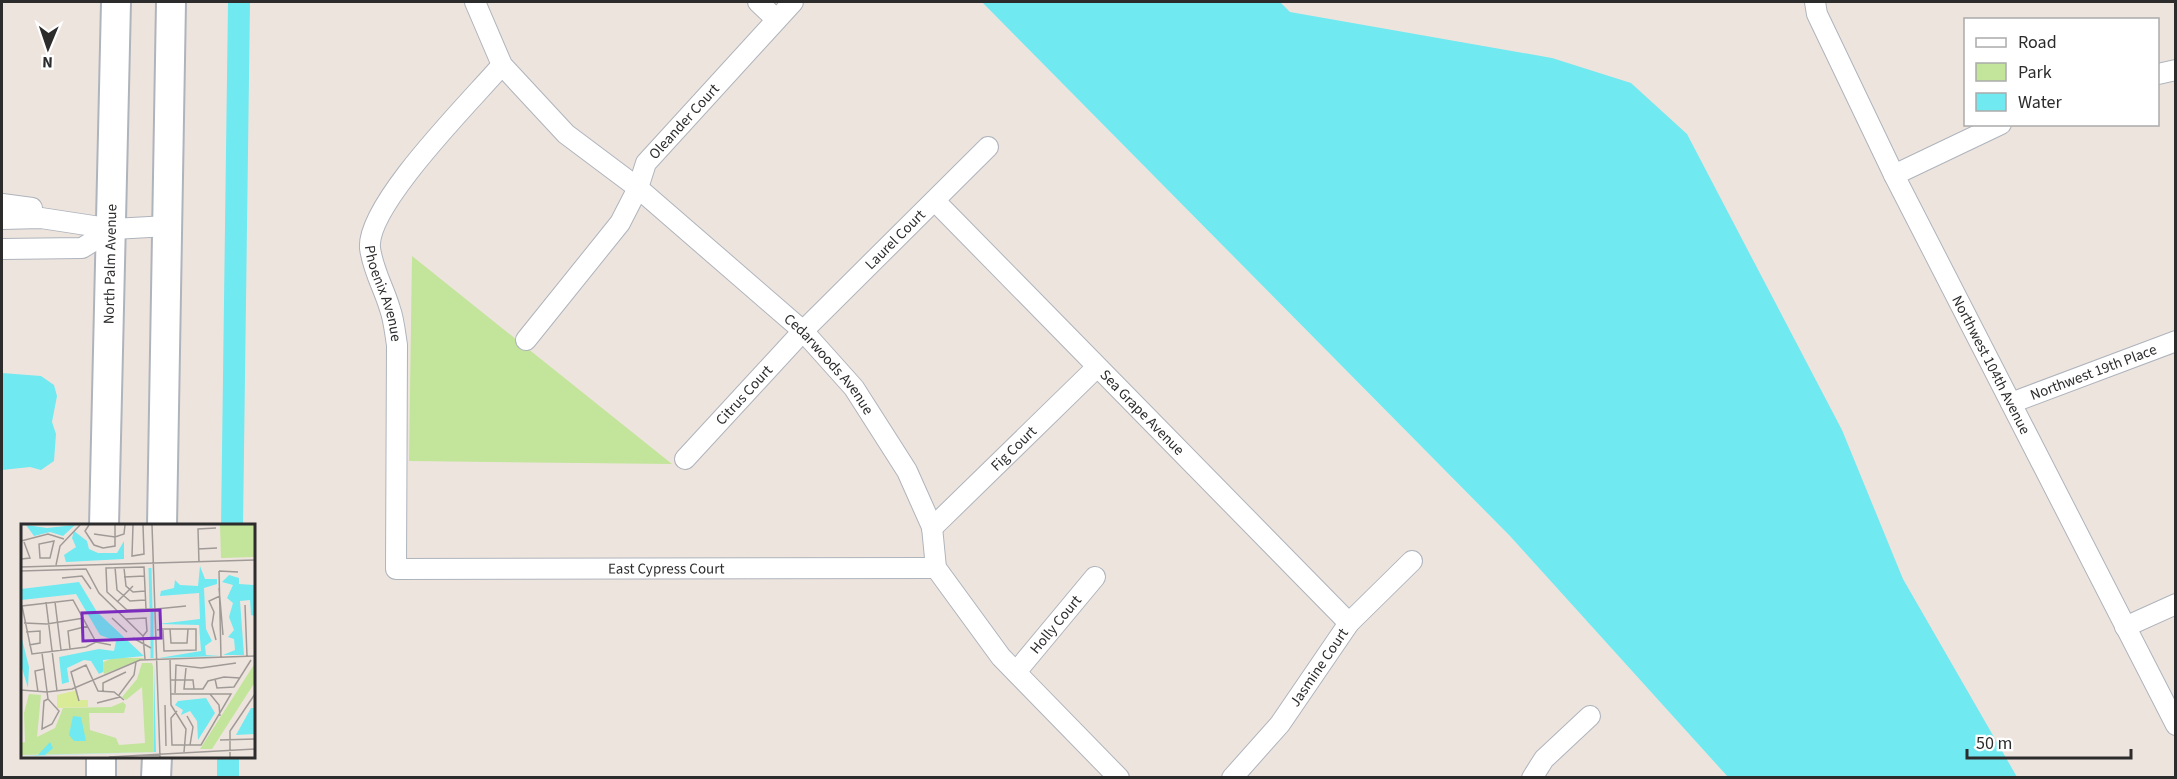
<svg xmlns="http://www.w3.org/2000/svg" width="2177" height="779" font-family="'Source Sans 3',sans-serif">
<rect width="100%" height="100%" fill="#eee4de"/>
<path fill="#c3e49b" d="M 412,256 L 672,464 L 409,461 Z"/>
<path fill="#71e9f0" d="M 982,2 L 1280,2 L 1290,12 L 1552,58 L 1631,83 L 1687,134 L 1842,430 L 1903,579 L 2017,777 L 1728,777 L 1510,536 Z
M 2,373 L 41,376 L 54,385 L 57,396 L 52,422 L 56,434 L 54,461 L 41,470 L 30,467 L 2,470 Z"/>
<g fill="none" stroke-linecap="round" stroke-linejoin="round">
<path stroke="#71e9f0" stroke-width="22" d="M 232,526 L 239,2
M 228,778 L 228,756"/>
<defs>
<g id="street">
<path id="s1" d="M 475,2 L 502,65 L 566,134 L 638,188 L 803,331 L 854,388 L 907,471 L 932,527 L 936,568 L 1001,657 L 1119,778"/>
<path d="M 758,2 L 776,19"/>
<path id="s2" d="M 1815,2 L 1817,14 L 1894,175 L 2176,725"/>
<path id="s3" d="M 502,65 C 472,100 366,205 370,248 C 373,271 384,288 390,309 C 394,320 395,333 397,345 L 396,569 L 936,568"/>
<path d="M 2158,74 L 2176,70"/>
<path d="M 1894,175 L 2001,124"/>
<path id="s4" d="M 935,201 L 1349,623"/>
<path d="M 2,204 L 32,208"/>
<path d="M 2,219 L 41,218 L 113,229 L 168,226"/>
<path d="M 2,249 L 82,248 L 113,229"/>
<path id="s5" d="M 526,340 L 620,223 L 638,188 L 646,163 L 793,2"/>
<path id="s6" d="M 2011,403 L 2176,341"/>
<path id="s7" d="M 685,459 L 803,331 L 988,147"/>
<path id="s8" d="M 932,528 L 1096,368"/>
<path d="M 2125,627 L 2176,604"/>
<path id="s9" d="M 1016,672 L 1095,577"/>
<path id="s10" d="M 1232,778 L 1280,724 L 1349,623 L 1412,561"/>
<path d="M 1532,778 L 1544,759 L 1590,716"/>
</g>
<g id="secondary">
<path id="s11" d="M 104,526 L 116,2"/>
<path d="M 162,526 L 171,2"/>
<path d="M 101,778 L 101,756"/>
<path d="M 156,778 L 157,756"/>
</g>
</defs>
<use href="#street" stroke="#aeb4bc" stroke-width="22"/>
<use href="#secondary" stroke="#aeb4bc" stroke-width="32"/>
<use href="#street" stroke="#fff" stroke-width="20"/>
<use href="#secondary" stroke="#fff" stroke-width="28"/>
</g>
<g text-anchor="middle" stroke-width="6" stroke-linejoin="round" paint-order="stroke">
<g font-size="15" fill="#2c2c2c" stroke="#fff">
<text dy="5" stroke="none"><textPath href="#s5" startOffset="272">Oleander Court</textPath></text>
<text dy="5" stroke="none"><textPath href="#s7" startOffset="304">Laurel Court</textPath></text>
<text dy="5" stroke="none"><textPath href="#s11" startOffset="262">North Palm Avenue</textPath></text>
<text dy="5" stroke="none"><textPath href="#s3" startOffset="276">Phoenix Avenue</textPath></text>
<text dy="5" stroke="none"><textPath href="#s2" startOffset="404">Northwest 104th Avenue</textPath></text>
<text dy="5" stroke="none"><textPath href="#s1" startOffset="513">Cedarwoods Avenue</textPath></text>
<text dy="5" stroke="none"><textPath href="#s6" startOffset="88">Northwest 19th Place</textPath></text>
<text dy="5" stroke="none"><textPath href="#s7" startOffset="87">Citrus Court</textPath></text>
<text dy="5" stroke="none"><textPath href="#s4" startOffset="296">Sea Grape Avenue</textPath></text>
<text dy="5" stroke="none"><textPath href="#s8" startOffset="114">Fig Court</textPath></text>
<text dy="5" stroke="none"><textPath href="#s3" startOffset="824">East Cypress Court</textPath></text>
<text dy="5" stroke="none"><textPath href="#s9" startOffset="62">Holly Court</textPath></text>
<text dy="5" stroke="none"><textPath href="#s10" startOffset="141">Jasmine Court</textPath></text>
</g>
</g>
<g transform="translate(21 524)">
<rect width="234" height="234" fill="#eee4de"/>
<path d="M 199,1 L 234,1 L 234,33 L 200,34 ZM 92,134 L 124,134 L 83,150 L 80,139 ZM 121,139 L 131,139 L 132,143 L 133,228 L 0,231 L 0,219 L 4,218 L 3,189 L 8,170 L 20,171 L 16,213 L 34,204 L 42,184 L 90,183 L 102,178 L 105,181 L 103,189 L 68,189 L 69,206 L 95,214 L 98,221 L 124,219 L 121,163 L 105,176 L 101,173 L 116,155 ZM 234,139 L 234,158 L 191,225 L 179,225 Z" fill="#c3e49b"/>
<path d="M 57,166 L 57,176 L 67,176 L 67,183 L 36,184 L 36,171 Z" fill="#d9eb96"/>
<path d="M 5,1 L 26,4 L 54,1 L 42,12 L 29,8 L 13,12 ZM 53,7 L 66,17 L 68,25 L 77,29 L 96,29 L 103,17 L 103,35 L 45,38 L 43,31 L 55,23 L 51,14 ZM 179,42 L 184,55 L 196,55 L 196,60 L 183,64 L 185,105 L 191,117 L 184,122 L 185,131 L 199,132 L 138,134 L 180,127 L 178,101 L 137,100 L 179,95 L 178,69 L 139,72 L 140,67 L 153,64 L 154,56 L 159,61 L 177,62 ZM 208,51 L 218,54 L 218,60 L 233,61 L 234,92 L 230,91 L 229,76 L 219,77 L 223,131 L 202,131 L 214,126 L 213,115 L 207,113 L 213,106 L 208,93 L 212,79 L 206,74 L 212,61 L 201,58 ZM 58,58 L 76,88 L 123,132 L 82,136 L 82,148 L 78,150 L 70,137 L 63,136 L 46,144 L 48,158 L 41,160 L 38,133 L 78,125 L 93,127 L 95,117 L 79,111 L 55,70 L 0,76 L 0,65 ZM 0,111 L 8,143 L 7,164 L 0,141 ZM 133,140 L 135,228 L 0,232 L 17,231 L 29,218 L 32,224 L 24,231 L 133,228 ZM 185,174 L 194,189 L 177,216 L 176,197 L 169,187 L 160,191 L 162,186 L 154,181 L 157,177 ZM 230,184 L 234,184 L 234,210 L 215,211 ZM 52,192 L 60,193 L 65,217 L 53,217 L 48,211 Z" fill="#71e9f0"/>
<path fill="none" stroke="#71e9f0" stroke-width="3" d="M 129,44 L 130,84M 131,86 L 131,134"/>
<path fill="none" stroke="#a09a97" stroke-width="1.5" d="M 68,1 L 64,7 L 73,21 L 82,24 L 94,22 L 94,1M 112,1 L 111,32 L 123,30 L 122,1M 131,1 L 139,233M 73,10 L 94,13 L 103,10 L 104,1M 0,17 L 27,10 L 43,15M 33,17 L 29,34 L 19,34 L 18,20 ZM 177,25 L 196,24M 0,35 L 9,34 L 3,18M 178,39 L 177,5 L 195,4M 35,41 L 39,22 L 59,1M 0,43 L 234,36M 94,43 L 96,66 L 109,77 L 124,76M 103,44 L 105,62 L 112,68 L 124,67M 0,47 L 65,45 L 78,69 L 122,112 L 124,135M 198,47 L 200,134M 198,47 L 217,48M 103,53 L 124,52M 41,54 L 61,52 L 70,65M 198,64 L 202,111M 25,78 L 36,167M 34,78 L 40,126M 96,78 L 112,62M 224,81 L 226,132M 125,85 L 123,43 L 85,44 L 86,68 L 106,86 L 108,86 L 125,85 L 135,85 L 165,82M 91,94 L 106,108M 105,95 L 125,94 L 126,107 L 122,112M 3,99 L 26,100 L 63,94M 149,105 L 150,119 L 166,119 L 167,105M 136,106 L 141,105 L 175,105 L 175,126 L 143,127 L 142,106M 5,108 L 19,107 L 19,119 L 8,121M 112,114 L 130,124M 195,116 L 191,101 L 193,88 L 188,77 L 199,72M 75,118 L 52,76 L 1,82 L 11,130 L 65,123 L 75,118 L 90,121M 49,125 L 47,107 L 67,102M 21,129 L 27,175 L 38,187 L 31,200 L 21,205 L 23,177 L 27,175M 149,135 L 150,181 L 165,205 L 163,228M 165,144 L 163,165 L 182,165 L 187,157 L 203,153 L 219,154M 194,155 L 196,164 L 213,163 L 230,136M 149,156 L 172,156 L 173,165M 0,166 L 26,168 L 51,165 L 119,136 L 234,132M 17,168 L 14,147 L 23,145M 82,168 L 82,159 L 105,148M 154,169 L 155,141 L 180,144 L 215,139M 150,170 L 210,170 L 180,221 L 151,221 L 150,194 L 156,187M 189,170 L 198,181 L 199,192M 98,171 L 113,151 L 115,138M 58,177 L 50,148 L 65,141 L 77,167 L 93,168 L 103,176M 76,179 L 99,173M 144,181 L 145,222M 166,192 L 172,203 L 169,221M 199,216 L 234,215M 88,233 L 234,225M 209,233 L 209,207 L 234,170"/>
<path fill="#7b2cbf" fill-opacity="0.15" stroke="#7b2cbf" stroke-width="3" d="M 139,86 L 140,114 L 62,117 L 61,89 Z"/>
<rect width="234" height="234" fill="none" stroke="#2c2c2c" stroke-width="3"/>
</g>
<rect width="2177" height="779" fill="none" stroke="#2c2c2c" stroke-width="6"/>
<rect x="1964" y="18" width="195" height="108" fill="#ffffff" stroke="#ababab" stroke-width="1.5"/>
<rect x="1976" y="38" width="30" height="9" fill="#ffffff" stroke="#ababab" stroke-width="1.5"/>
<text x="2018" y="48" font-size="18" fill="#2c2c2c">Road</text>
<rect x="1976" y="63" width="30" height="18" fill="#c3e49b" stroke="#ababab" stroke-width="1.5"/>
<text x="2018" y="78" font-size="18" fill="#2c2c2c">Park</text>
<rect x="1976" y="93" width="30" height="18" fill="#71e9f0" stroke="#ababab" stroke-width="1.5"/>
<text x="2018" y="108" font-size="18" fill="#2c2c2c">Water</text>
<g transform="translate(48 48) rotate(182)" stroke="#ffffff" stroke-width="4.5" paint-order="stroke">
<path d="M0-4.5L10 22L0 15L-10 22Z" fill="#2c2c2c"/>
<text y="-9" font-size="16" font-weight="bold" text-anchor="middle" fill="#2c2c2c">N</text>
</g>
<path d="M1967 749v9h164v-9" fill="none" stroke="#2c2c2c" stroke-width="3"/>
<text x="1976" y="749" font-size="18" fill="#2c2c2c" stroke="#ffffff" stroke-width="4.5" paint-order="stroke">50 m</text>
</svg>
